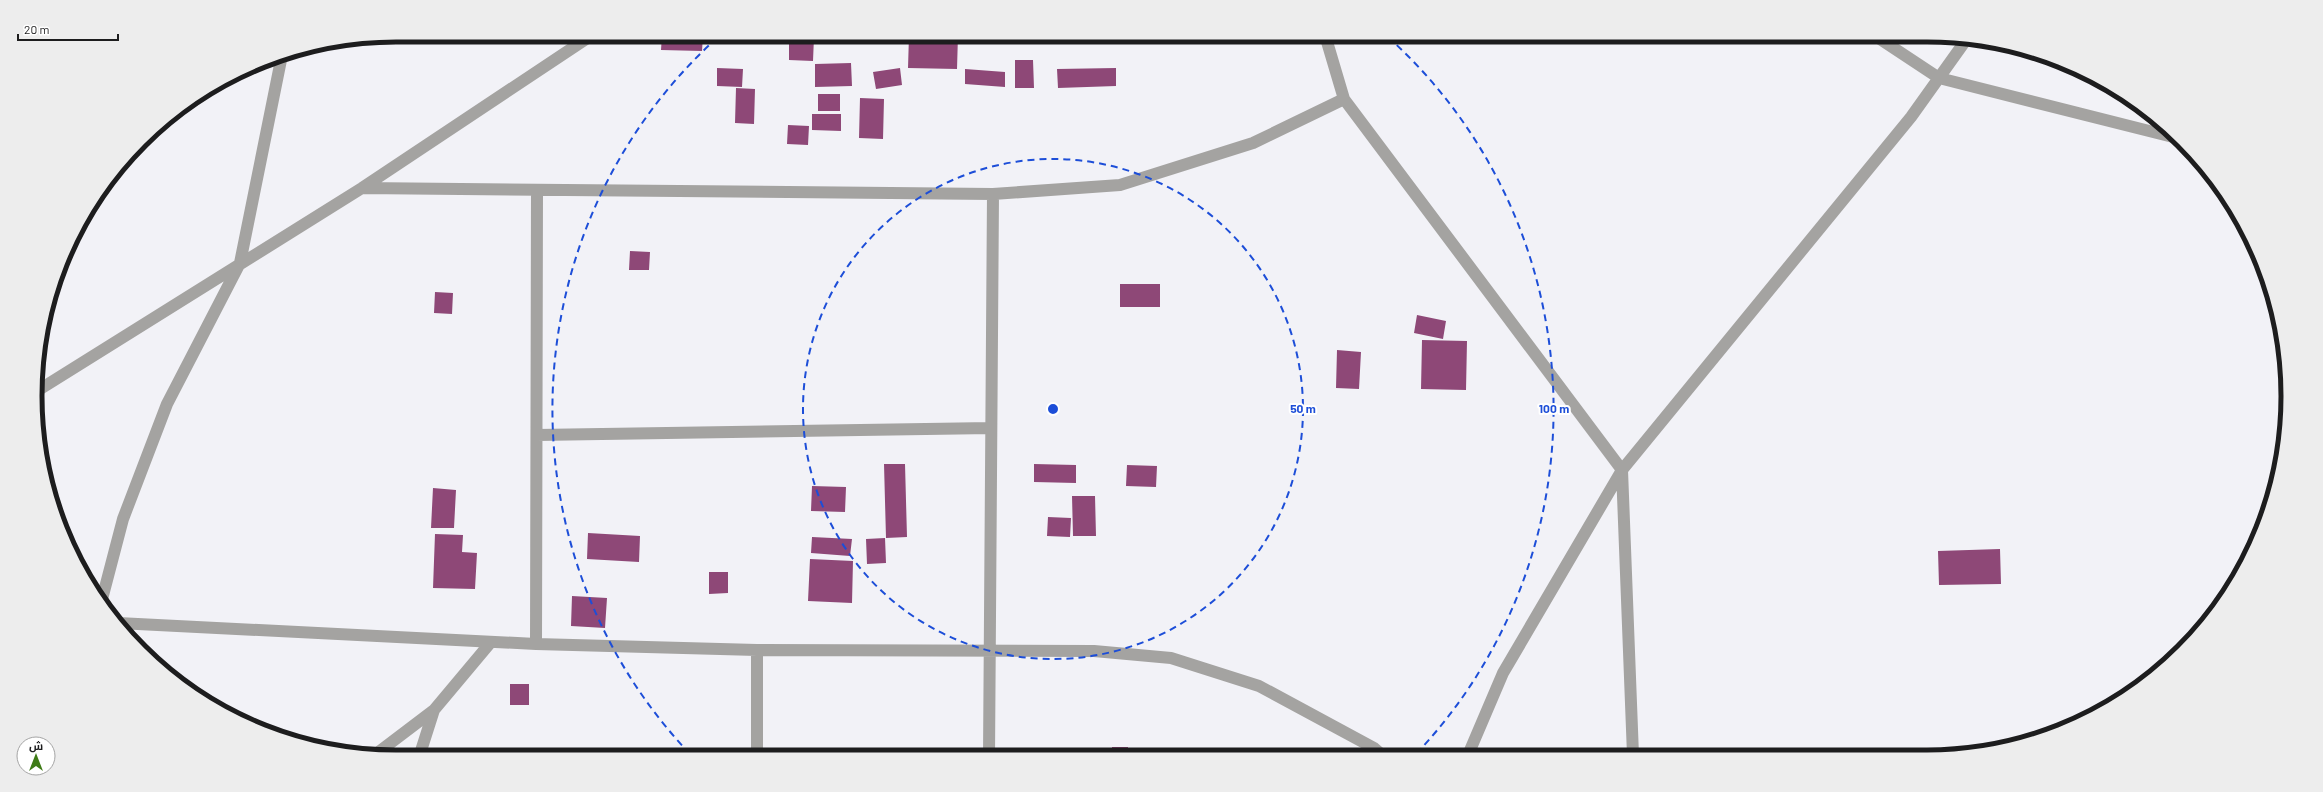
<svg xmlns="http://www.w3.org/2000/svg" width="2323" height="792" font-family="Barlow,Cairo,sans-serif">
<rect width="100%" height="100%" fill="#f2f2f7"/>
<path fill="#8e4877" d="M 662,35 L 703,35 L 702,51 L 661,50 Z
M 909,35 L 958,35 L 957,69 L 908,68 Z
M 789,36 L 814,37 L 813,61 L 789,60 Z
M 1015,60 L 1033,60 L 1034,88 L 1015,88 Z
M 851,63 L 852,86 L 815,87 L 815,64 Z
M 717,68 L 743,69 L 742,87 L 717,86 Z
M 900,68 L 902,85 L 876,89 L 873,72 Z
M 1116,68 L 1116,86 L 1058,88 L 1057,69 Z
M 965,69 L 1005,72 L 1005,87 L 965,84 Z
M 736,88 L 755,89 L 754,124 L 735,123 Z
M 818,94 L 840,94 L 840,111 L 818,111 Z
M 860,98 L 884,99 L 883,139 L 859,138 Z
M 812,114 L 841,114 L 841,131 L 812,130 Z
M 788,125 L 809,126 L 808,145 L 787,144 Z
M 630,251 L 650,252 L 649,270 L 629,270 Z
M 1120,284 L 1160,284 L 1160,307 L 1120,307 Z
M 435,292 L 453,293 L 452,314 L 434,313 Z
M 1417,315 L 1446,321 L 1443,339 L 1414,333 Z
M 1422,340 L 1467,341 L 1466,390 L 1421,389 Z
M 1337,350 L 1361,352 L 1359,389 L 1336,388 Z
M 884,464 L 905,464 L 907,537 L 886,538 Z
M 1034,464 L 1076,465 L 1076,483 L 1034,482 Z
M 1127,465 L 1157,466 L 1156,487 L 1126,486 Z
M 812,486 L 846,487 L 845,512 L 811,511 Z
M 433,488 L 456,490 L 454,528 L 431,528 Z
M 1072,496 L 1095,496 L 1096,536 L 1073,536 Z
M 1048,517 L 1071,518 L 1070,537 L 1047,536 Z
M 588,533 L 640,536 L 639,562 L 587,559 Z
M 435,534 L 463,535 L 462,552 L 477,553 L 475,589 L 433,588 Z
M 812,537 L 852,539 L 850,556 L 811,553 Z
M 885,538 L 886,563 L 867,564 L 866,539 Z
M 2000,549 L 2001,584 L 1939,585 L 1938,551 Z
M 810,559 L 853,561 L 852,603 L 808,601 Z
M 709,572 L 728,572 L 728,593 L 709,594 Z
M 572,596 L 607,598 L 605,628 L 571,626 Z
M 510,684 L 529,684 L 529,705 L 510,705 Z
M 1112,747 L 1128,747 L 1128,756 L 1112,756 Z"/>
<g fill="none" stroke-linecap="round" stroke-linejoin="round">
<path stroke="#a4a3a1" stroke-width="12" d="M 1325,35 L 1344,99 L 1622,470 L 1633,755
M 1874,35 L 1939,78 L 2177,138
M 362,188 L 993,194 L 1120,185 L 1253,143 L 1344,99
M 37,391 L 362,188 L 592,35
M 537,435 L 991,428
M 101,603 L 123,519 L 167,404 L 240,263 L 282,55
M 118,623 L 536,644 L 757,650 L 1094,651 L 1171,658 L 1259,686 L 1374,748 L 1382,755
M 536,644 L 537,190
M 376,754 L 434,710 L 491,642
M 1468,755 L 1503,673 L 1622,470 L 1911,117 L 1966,40
M 757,756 L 757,650
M 989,756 L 993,194
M 419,757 L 434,710"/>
</g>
<g fill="none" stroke="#1d4ed8" stroke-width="2" stroke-dasharray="7 5">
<circle cx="1053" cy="409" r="250"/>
<path d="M690 754A501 501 0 0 1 718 37M1388 37A501 501 0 0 1 1416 754"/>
</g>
<path d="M0 0H2323V792H0ZM396 42H1927A354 354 0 0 1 2281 396V396A354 354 0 0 1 1927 750H396A354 354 0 0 1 42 396V396A354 354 0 0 1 396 42Z" fill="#ededed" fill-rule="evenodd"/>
<path fill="none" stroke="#1d1d1e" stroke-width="5" d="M396 42H1927A354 354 0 0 1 2281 396V396A354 354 0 0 1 1927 750H396A354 354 0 0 1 42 396V396A354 354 0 0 1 396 42Z"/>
<circle cx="1053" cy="409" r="6" fill="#1d4ed8" stroke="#fff" stroke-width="2"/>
<g font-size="12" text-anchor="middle" font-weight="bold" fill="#1d4ed8" stroke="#fff" stroke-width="4" stroke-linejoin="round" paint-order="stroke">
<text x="1303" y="413">50 m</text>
<text x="1554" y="413">100 m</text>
</g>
<g transform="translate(36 756)"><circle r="19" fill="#ffffff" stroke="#a5a5a5"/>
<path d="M0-3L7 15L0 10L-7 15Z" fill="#3e7b16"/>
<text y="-6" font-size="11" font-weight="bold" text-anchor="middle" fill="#1d1d1e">ش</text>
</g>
<path d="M18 34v6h100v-6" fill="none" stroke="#1d1d1e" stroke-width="2"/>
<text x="24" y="34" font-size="12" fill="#1d1d1e" stroke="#ffffff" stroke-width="3" paint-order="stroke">20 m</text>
</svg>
